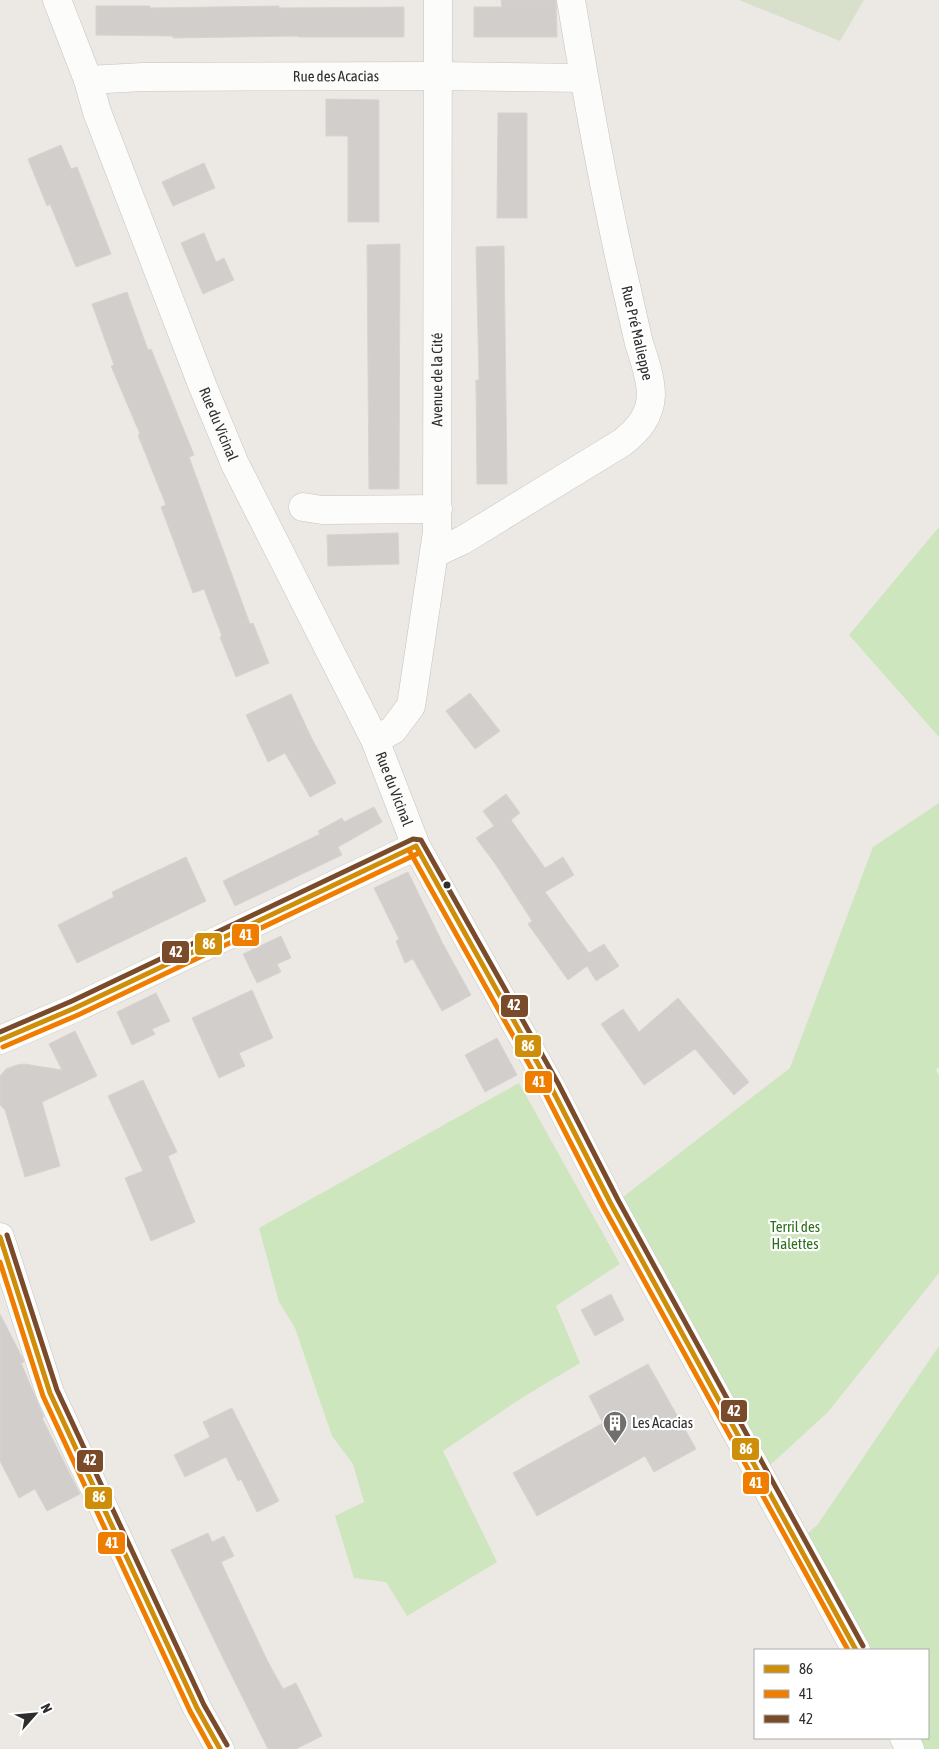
<svg xmlns="http://www.w3.org/2000/svg" width="939" height="1749" font-family="'Asap Condensed',sans-serif">
<rect width="100%" height="100%" fill="#ece8e4"/>
<path fill="#cee6be" d="M 939,527 L 939,737 L 849,635 Z
M 939,803 L 939,1067 L 936,1070 L 939,1076 L 939,1273 L 828,1412 L 768,1467 L 619,1200 L 790,1068 L 873,847 Z
M 519,1083 L 620,1264 L 556,1306 L 580,1363 L 520,1399 L 443,1451 L 497,1562 L 407,1616 L 386,1582 L 354,1578 L 335,1516 L 364,1502 L 353,1464 L 332,1436 L 295,1328 L 279,1302 L 259,1228 Z
M 939,1346 L 939,1749 L 925,1749 L 919,1738 L 928,1738 L 928,1650 L 870,1650 L 806,1535 L 818,1524 Z"/>
<path fill="#d8e0cc" d="M 739,0 L 864,0 L 840,41 Z"/>
<path fill="#d1cecb" stroke="#d7d4d0" d="M 501,0 L 556,0 L 557,37 L 474,37 L 474,7 L 502,7 Z
M 96,6 L 150,6 L 150,8 L 279,6 L 279,8 L 404,7 L 404,37 L 298,37 L 298,36 L 173,38 L 173,36 L 96,35 Z
M 326,99 L 379,100 L 379,222 L 348,222 L 348,136 L 326,136 Z
M 498,113 L 527,113 L 527,218 L 497,218 Z
M 61,145 L 71,169 L 77,167 L 111,254 L 76,267 L 50,204 L 47,206 L 28,159 Z
M 204,163 L 215,188 L 173,206 L 162,182 Z
M 204,233 L 216,262 L 224,258 L 234,280 L 203,294 L 181,243 Z
M 400,244 L 399,489 L 369,489 L 367,245 Z
M 504,246 L 507,484 L 477,484 L 476,380 L 479,380 L 476,247 Z
M 127,292 L 148,350 L 151,349 L 194,455 L 189,457 L 250,624 L 253,623 L 269,663 L 236,677 L 220,637 L 222,636 L 204,589 L 193,593 L 161,507 L 166,505 L 138,435 L 140,434 L 111,366 L 114,365 L 92,304 Z
M 398,533 L 399,564 L 328,566 L 327,535 Z
M 470,693 L 500,731 L 475,749 L 446,711 Z
M 291,694 L 311,737 L 336,783 L 310,797 L 285,753 L 268,762 L 246,715 Z
M 506,794 L 520,813 L 511,820 L 545,868 L 563,857 L 574,875 L 545,892 L 589,953 L 604,944 L 619,966 L 596,981 L 587,966 L 568,980 L 528,924 L 532,921 L 496,865 L 476,838 L 494,826 L 483,811 Z
M 374,807 L 382,822 L 338,847 L 342,855 L 235,906 L 223,881 L 320,834 L 318,831 L 342,818 L 344,822 Z
M 186,857 L 206,901 L 77,963 L 58,925 L 114,897 L 112,892 Z
M 408,872 L 443,944 L 471,995 L 442,1011 L 413,959 L 405,963 L 396,941 L 399,939 L 374,888 Z
M 281,936 L 291,958 L 277,964 L 281,972 L 257,983 L 243,954 Z
M 252,990 L 273,1038 L 239,1053 L 245,1066 L 219,1078 L 192,1018 Z
M 156,993 L 170,1021 L 152,1029 L 155,1034 L 132,1045 L 117,1012 Z
M 678,998 L 749,1082 L 734,1095 L 695,1049 L 644,1085 L 601,1024 L 623,1009 L 639,1032 Z
M 75,1031 L 97,1076 L 42,1102 L 60,1166 L 25,1177 L 5,1110 L 0,1105 L 0,1076 L 6,1069 L 17,1065 L 24,1064 L 62,1070 L 49,1044 Z
M 497,1038 L 517,1075 L 485,1092 L 465,1055 Z
M 143,1080 L 177,1152 L 168,1156 L 195,1222 L 151,1241 L 125,1178 L 143,1171 L 108,1096 Z
M 611,1294 L 624,1320 L 595,1336 L 581,1310 Z
M 0,1314 L 23,1359 L 24,1362 L 21,1363 L 44,1417 L 42,1418 L 80,1494 L 47,1511 L 35,1489 L 19,1498 L 0,1461 Z
M 648,1364 L 696,1449 L 654,1472 L 645,1456 L 537,1516 L 513,1473 L 603,1423 L 589,1396 Z
M 232,1408 L 279,1501 L 257,1512 L 241,1479 L 238,1481 L 226,1457 L 185,1477 L 174,1455 L 210,1437 L 203,1422 Z
M 208,1533 L 212,1542 L 224,1536 L 234,1556 L 221,1562 L 268,1662 L 283,1689 L 296,1683 L 322,1736 L 296,1749 L 268,1749 L 221,1654 L 171,1550 Z"/>
<g fill="none" stroke-linecap="round" stroke-linejoin="round">
<defs>
<g id="minor">
<path id="s1" d="M 57,0 L 88,80 L 97,112 L 203,387 L 235,464 L 375,740 L 416,846 L 551,1087 L 611,1204 L 856,1650"/>
<path id="s2" d="M 88,80 L 143,77 L 438,76 L 583,78"/>
<path d="M 303,507 L 322,510 L 438,509"/>
<path d="M 435,553 L 463,540 L 623,442 C 639,429 650,416 651,395 C 651,378 644,359 639,343 C 633,318 628,294 622,269 C 602,180 586,90 571,0"/>
<path id="s3" d="M 375,740 L 393,730 L 411,706 L 437,532 L 438,0"/>
<path d="M 0,1040 L 75,1008 L 416,846"/>
<path d="M 0,1237 L 50,1393 L 197,1708 L 220,1749"/>
<path d="M 904,1738 L 910,1749"/>
</g>
</defs>
<use href="#minor" stroke="#c5c4c5" stroke-width="29"/>
<use href="#minor" stroke="#fcfcfb" stroke-width="28"/>
<defs>
<path id="bus-1" d="M 416,846 L 551,1087 L 611,1204 L 856,1650
M 0,1040 L 75,1008 L 416,846
M 0,1237 L 50,1393 L 197,1708 L 220,1749"/>
<path id="bus-2" d="M 409,850 L 544,1091 L 604,1208 L 848,1650
M 3,1047 L 78,1015 L 419,853
M 0,1262 L 43,1396 L 190,1711 L 211,1749"/>
<path id="bus-3" d="M 0,1032 L 72,1001 L 413,839 L 421,840 L 558,1083 L 618,1200 L 863,1646
M 7,1235 L 57,1390 L 204,1705 L 227,1745"/>
</defs>
<use href="#bus-1" stroke="#fff" stroke-width="9"/>
<use href="#bus-2" stroke="#fff" stroke-width="9"/>
<use href="#bus-3" stroke="#fff" stroke-width="9"/>
<use href="#bus-1" stroke="#cf8e09" stroke-width="5"/>
<use href="#bus-2" stroke="#ef7d00" stroke-width="5"/>
<use href="#bus-3" stroke="#7a4b2a" stroke-width="5"/>
</g>
<defs>
<symbol id="building-pin" viewBox="-11 -11 22 30"><path d="M0 17L-7.5 6A9.5 9.5 0 1 1 7.5 6Z" fill="#706f6e" stroke="#fff"/><path d="M-4-6H4V6H1V3H-1V6H-4ZM-2.5-4.3h1.7v1.8h-1.7ZM.8-4.3h1.7v1.8H.8ZM-2.5-1h1.7V.8h-1.7ZM.8-1h1.7V.8H.8Z" fill="#fff"/></symbol>
</defs>
<g fill-rule="evenodd">
<use href="#building-pin" x="601" y="1409" width="28" height="38"/>
</g>
<circle fill="#2e2e2e" stroke="#fff" stroke-width="2" cx="447" cy="885" r="4.5"/>
<g text-anchor="middle" stroke-width="4.5" stroke-linejoin="round" paint-order="stroke">
<g font-size="15" fill="#2e2e2e" stroke="#fff">
<text dy="5" stroke="none"><textPath href="#s2" startOffset="248">Rue des Acacias</textPath></text>
<text transform="translate(637 333) rotate(77)" y="5">Rue Pré Malieppe</text>
<text dy="5" stroke="none"><textPath href="#s3" startOffset="379">Avenue de la Cité</textPath></text>
<text dy="5" stroke="none"><textPath href="#s1" startOffset="454">Rue du Vicinal</textPath></text>
<text dy="5" stroke="none"><textPath href="#s1" startOffset="859">Rue du Vicinal</textPath></text>
</g>
<g font-size="15" fill="#2c6e1b" stroke="#fff">
<text x="795" y="1232">Terril des<tspan x="795" dy="17">Halettes</tspan></text>
</g>
<g font-size="15" fill="#2e2e2e" stroke="#fff" text-anchor="start">
<text x="632" y="1428">Les Acacias</text>
</g>
</g>
<g stroke="#fff" stroke-width="2">
<rect x="231" y="923" width="29" height="24" rx="5" fill="#ef7d00"/>
<rect x="194" y="932" width="29" height="24" rx="5" fill="#cf8e09"/>
<rect x="161" y="940" width="29" height="24" rx="5" fill="#7a4b2a"/>
<rect x="500" y="994" width="29" height="24" rx="5" fill="#7a4b2a"/>
<rect x="514" y="1034" width="28" height="24" rx="5" fill="#cf8e09"/>
<rect x="524" y="1070" width="29" height="24" rx="5" fill="#ef7d00"/>
<rect x="720" y="1399" width="28" height="24" rx="5" fill="#7a4b2a"/>
<rect x="731" y="1437" width="29" height="24" rx="5" fill="#cf8e09"/>
<rect x="76" y="1449" width="28" height="24" rx="5" fill="#7a4b2a"/>
<rect x="742" y="1471" width="28" height="24" rx="5" fill="#ef7d00"/>
<rect x="84" y="1486" width="29" height="24" rx="5" fill="#cf8e09"/>
<rect x="97" y="1531" width="29" height="24" rx="5" fill="#ef7d00"/>
</g>
<g font-size="14" text-anchor="middle" font-weight="bold" fill="#fff">
<text x="246" y="940">41</text>
<text x="209" y="949">86</text>
<text x="176" y="957">42</text>
<text x="514" y="1010">42</text>
<text x="528" y="1051">86</text>
<text x="539" y="1087">41</text>
<text x="734" y="1416">42</text>
<text x="746" y="1454">86</text>
<text x="90" y="1465">42</text>
<text x="756" y="1488">41</text>
<text x="99" y="1502">86</text>
<text x="112" y="1548">41</text>
</g>
<rect x="754" y="1649" width="175" height="90" fill="#ffffff" stroke="#ababab"/>
<rect x="764" y="1665" width="25" height="8" fill="#cf8e09" stroke="#ababab"/>
<text x="799" y="1674" font-size="15" fill="#2e2e2e">86</text>
<rect x="764" y="1690" width="25" height="8" fill="#ef7d00" stroke="#ababab"/>
<text x="799" y="1699" font-size="15" fill="#2e2e2e">41</text>
<rect x="764" y="1715" width="25" height="8" fill="#7a4b2a" stroke="#ababab"/>
<text x="799" y="1724" font-size="15" fill="#2e2e2e">42</text>
<g transform="translate(35 1714) rotate(63)" stroke="#ffffff" stroke-width="4" paint-order="stroke">
<path d="M0-4L9 19L0 12L-9 19Z" fill="#2e2e2e"/>
<text y="-8" font-size="14" font-weight="bold" text-anchor="middle" fill="#2e2e2e">N</text>
</g>
</svg>
